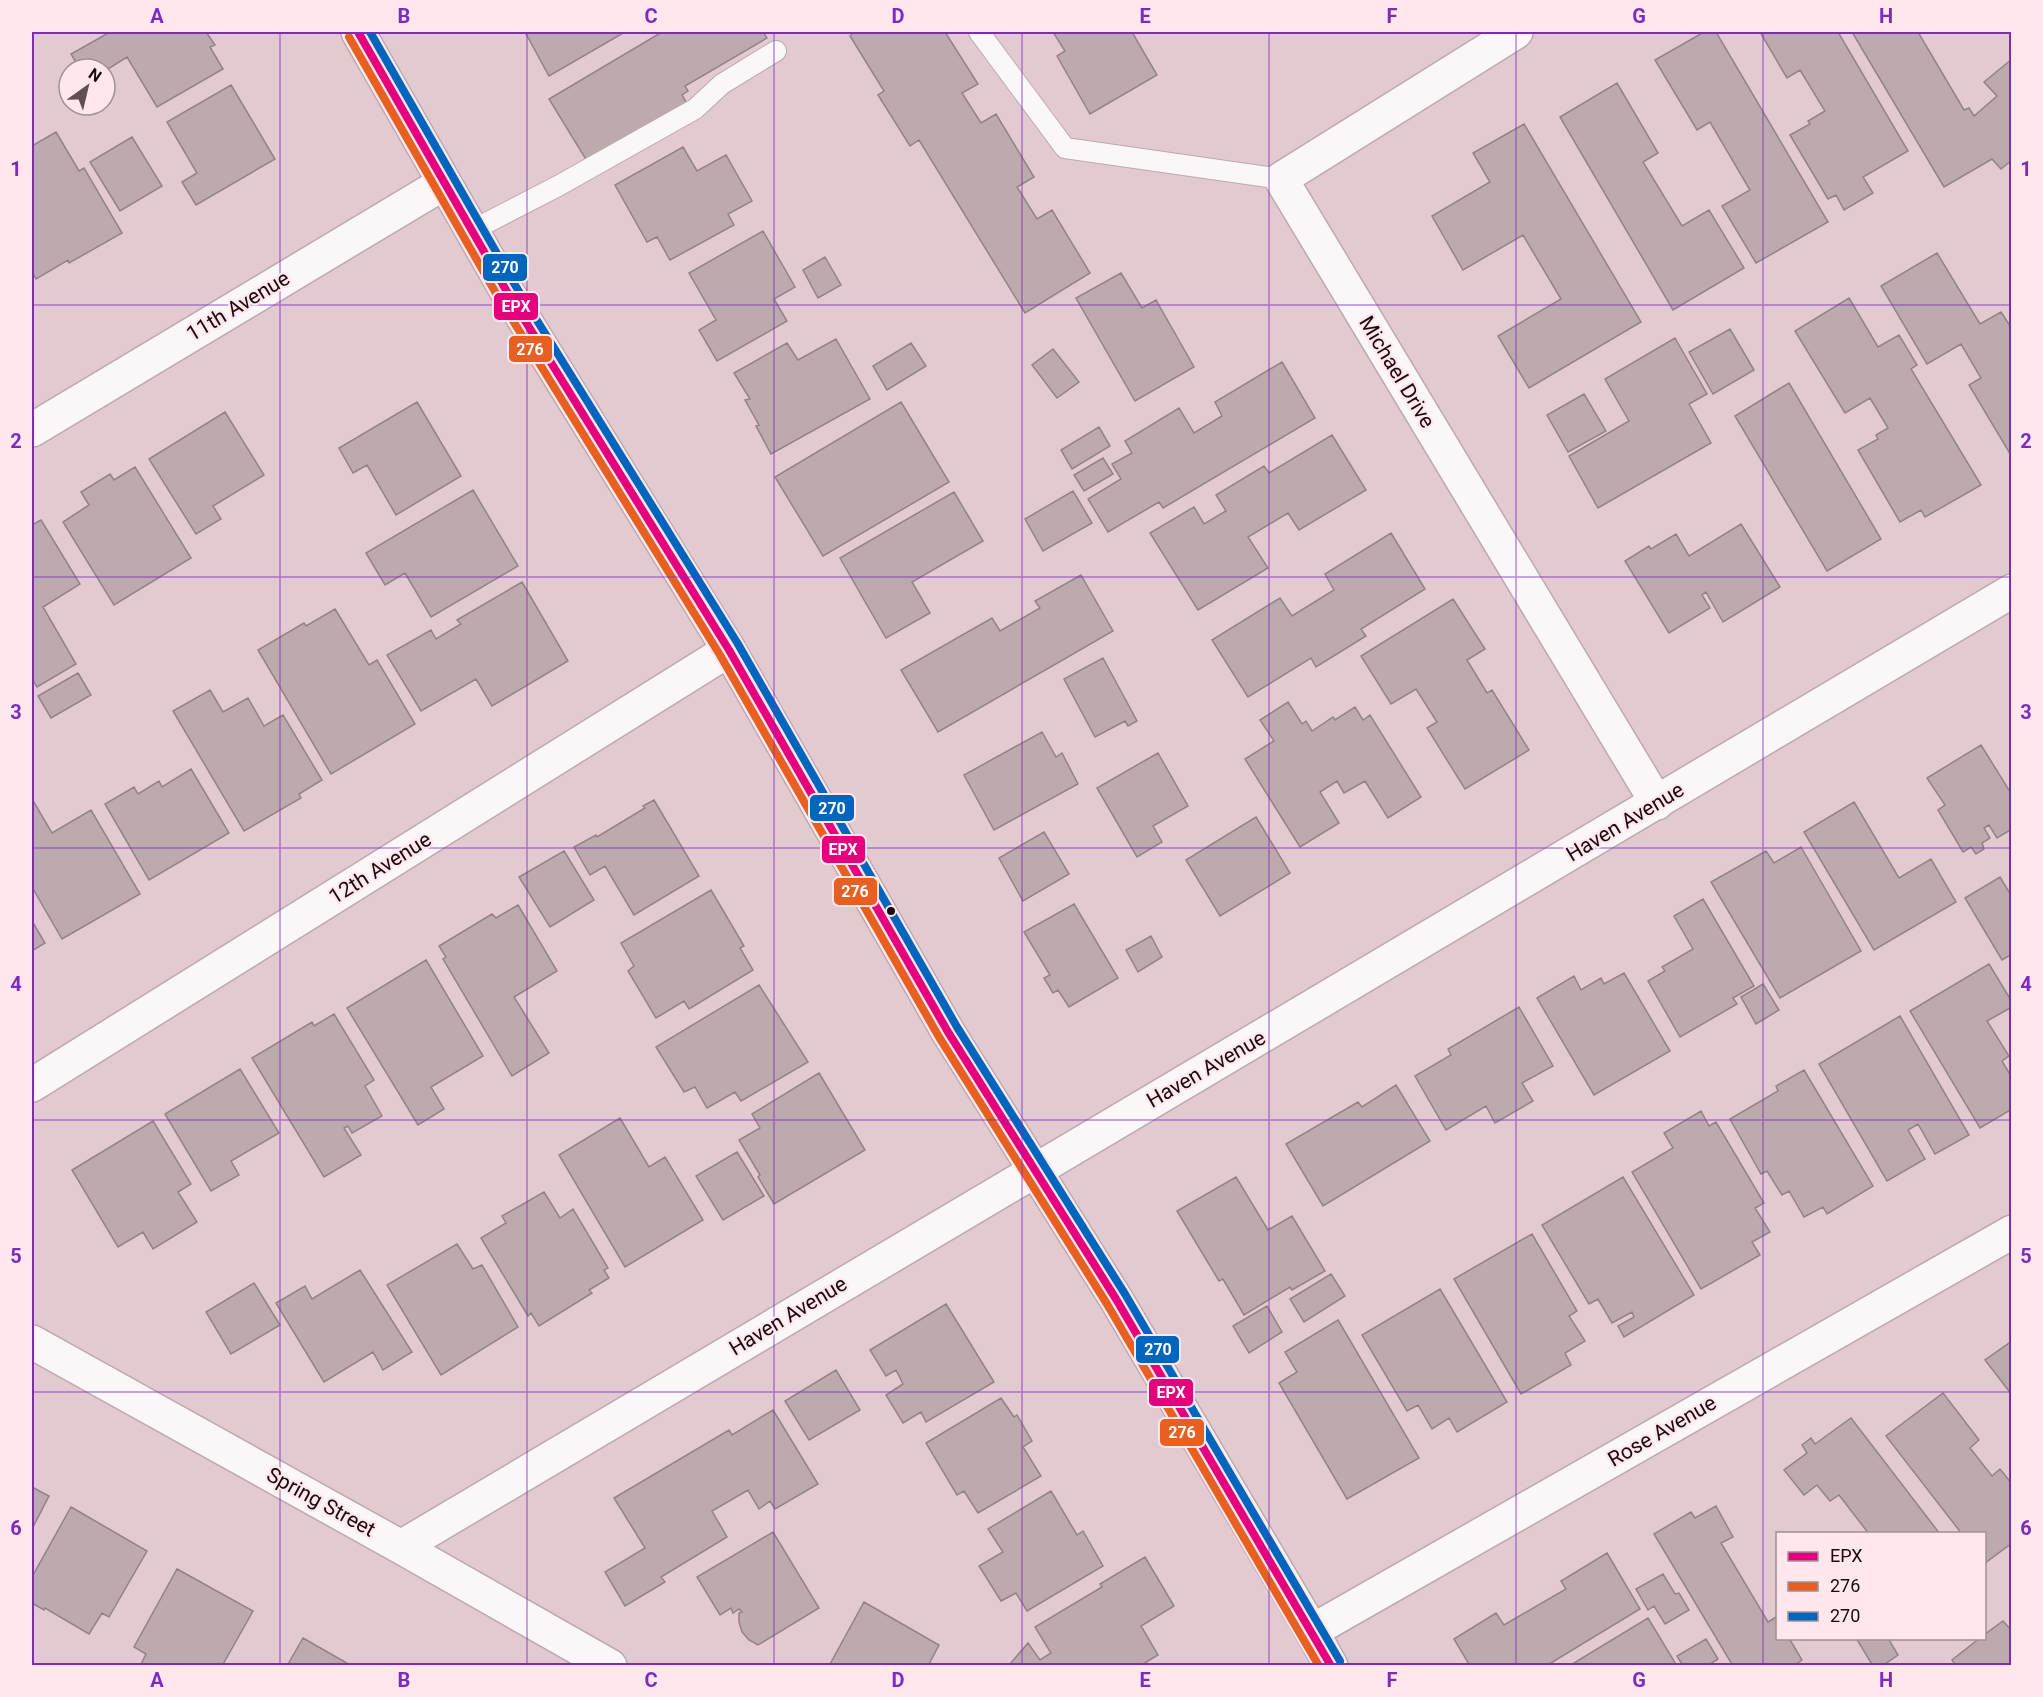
<svg xmlns="http://www.w3.org/2000/svg" width="2043" height="1697" font-family="Roboto,sans-serif">
<rect width="100%" height="100%" fill="#e2cad0"/>
<path fill="#bdaaad" stroke="#948285" stroke-width="1.5" d="M 110,32 L 206,32 L 215,45 L 210,47 L 223,69 L 157,107 L 127,57 L 105,71 L 105,69 L 80,69 L 71,54 Z
M 525,32 L 625,32 L 549,76 Z
M 662,32 L 763,32 L 767,38 L 685,86 L 688,91 L 682,95 L 689,107 L 590,166 L 549,99 Z
M 854,32 L 945,32 L 978,84 L 962,93 L 981,123 L 996,114 L 1034,177 L 1017,187 L 1037,219 L 1052,210 L 1090,273 L 1025,313 L 919,140 L 910,146 L 878,95 L 884,91 L 850,36 Z
M 1053,32 L 1132,32 L 1157,75 L 1090,114 L 1057,56 L 1065,51 Z
M 1704,32 L 1716,32 L 1828,222 L 1756,263 L 1722,206 L 1750,190 L 1710,122 L 1697,130 L 1655,60 Z
M 1760,32 L 1838,32 L 1908,151 L 1863,177 L 1873,193 L 1844,210 L 1836,195 L 1828,199 L 1790,135 L 1810,124 L 1808,121 L 1825,111 L 1800,70 L 1787,78 Z
M 1852,32 L 1918,32 L 1964,110 L 1969,108 L 1974,116 L 1997,96 L 1984,82 L 2012,59 L 2012,160 L 2001,169 L 1992,159 L 1944,187 Z
M 1617,83 L 1658,153 L 1643,162 L 1682,226 L 1709,210 L 1744,268 L 1673,310 L 1560,117 Z
M 231,85 L 275,159 L 196,205 L 182,182 L 197,173 L 167,122 Z
M 1524,124 L 1641,322 L 1529,388 L 1498,336 L 1561,299 L 1523,235 L 1463,270 L 1432,216 L 1490,182 L 1473,153 Z
M 56,132 L 79,171 L 84,168 L 122,233 L 69,263 L 68,260 L 36,279 L 32,271 L 32,146 Z
M 132,137 L 162,186 L 120,211 L 90,162 Z
M 683,147 L 697,171 L 726,155 L 752,201 L 728,214 L 734,225 L 670,260 L 657,237 L 647,242 L 615,185 Z
M 763,231 L 795,287 L 774,299 L 787,321 L 717,361 L 699,330 L 716,320 L 689,273 Z
M 1937,253 L 1980,324 L 2001,312 L 2012,329 L 2012,457 L 1969,385 L 1981,378 L 1961,344 L 1927,364 L 1881,286 Z
M 825,257 L 841,285 L 818,298 L 803,270 Z
M 1121,273 L 1142,308 L 1156,300 L 1194,367 L 1135,401 L 1076,298 Z
M 1849,298 L 1878,347 L 1899,335 L 1917,365 L 1911,369 L 1981,485 L 1925,517 L 1921,510 L 1900,522 L 1858,450 L 1878,439 L 1876,435 L 1888,428 L 1870,398 L 1845,413 L 1795,331 Z
M 1730,329 L 1754,370 L 1713,394 L 1689,352 Z
M 1675,338 L 1707,394 L 1689,404 L 1711,443 L 1598,508 L 1569,456 L 1629,421 L 1605,379 Z
M 836,339 L 870,399 L 771,454 L 756,426 L 759,425 L 745,400 L 750,399 L 734,373 L 787,343 L 798,360 Z
M 911,343 L 926,366 L 887,390 L 873,366 Z
M 1053,349 L 1079,382 L 1057,398 L 1032,365 Z
M 1282,362 L 1315,418 L 1163,508 L 1159,502 L 1108,532 L 1088,499 L 1121,479 L 1112,464 L 1132,453 L 1125,441 L 1179,408 L 1194,433 L 1222,416 L 1215,402 Z
M 1789,383 L 1881,539 L 1827,571 L 1735,416 Z
M 1584,394 L 1606,431 L 1568,452 L 1547,415 Z
M 417,402 L 461,476 L 396,515 L 367,465 L 353,473 L 339,448 Z
M 901,402 L 949,482 L 823,556 L 775,477 Z
M 225,412 L 264,475 L 213,506 L 221,519 L 196,534 L 149,459 Z
M 1099,427 L 1110,446 L 1072,469 L 1061,450 Z
M 1332,435 L 1366,490 L 1299,530 L 1288,513 L 1248,537 L 1268,568 L 1198,610 L 1150,533 L 1194,507 L 1204,524 L 1226,511 L 1216,495 L 1264,466 L 1269,473 Z
M 1103,458 L 1113,474 L 1084,491 L 1074,475 Z
M 135,467 L 191,558 L 114,605 L 63,522 L 89,505 L 81,492 L 110,474 L 114,480 Z
M 473,490 L 518,566 L 431,617 L 405,573 L 385,585 L 366,553 Z
M 1073,491 L 1092,523 L 1043,551 L 1025,519 Z
M 954,492 L 983,541 L 912,582 L 930,613 L 886,638 L 840,558 Z
M 41,520 L 80,584 L 43,607 L 76,664 L 37,687 L 32,679 L 32,525 Z
M 1741,524 L 1780,587 L 1723,622 L 1706,592 L 1702,595 L 1710,608 L 1669,633 L 1625,561 L 1649,546 L 1651,549 L 1676,534 L 1689,556 Z
M 1391,533 L 1425,589 L 1361,629 L 1366,636 L 1316,667 L 1311,658 L 1248,697 L 1212,640 L 1280,598 L 1292,616 L 1334,590 L 1325,574 Z
M 1081,575 L 1113,631 L 938,732 L 901,670 L 992,618 L 1000,631 L 1040,608 L 1035,601 Z
M 522,582 L 568,661 L 492,706 L 476,679 L 421,711 L 387,655 L 431,630 L 436,639 L 461,624 L 457,620 Z
M 1453,599 L 1485,649 L 1467,660 L 1487,693 L 1492,690 L 1529,750 L 1465,789 L 1427,728 L 1437,722 L 1416,689 L 1391,704 L 1361,656 Z
M 335,609 L 369,665 L 377,660 L 415,724 L 331,774 L 258,650 L 304,623 L 306,626 Z
M 1103,658 L 1137,721 L 1128,726 L 1125,721 L 1095,737 L 1064,679 Z
M 78,673 L 91,695 L 51,718 L 38,696 Z
M 210,690 L 223,712 L 248,698 L 264,726 L 283,715 L 322,780 L 299,794 L 301,798 L 244,831 L 173,711 Z
M 1288,702 L 1302,724 L 1306,721 L 1312,731 L 1333,717 L 1335,720 L 1355,707 L 1363,720 L 1370,715 L 1421,797 L 1388,818 L 1365,781 L 1344,793 L 1337,781 L 1320,792 L 1339,823 L 1300,847 L 1245,759 L 1274,741 L 1260,720 Z
M 1042,732 L 1056,757 L 1062,753 L 1078,784 L 994,830 L 964,775 Z
M 1981,745 L 2012,795 L 2012,829 L 1997,838 L 1989,825 L 1984,828 L 1990,838 L 1982,843 L 1984,849 L 1976,854 L 1971,847 L 1963,852 L 1938,810 L 1945,805 L 1927,778 Z
M 1158,753 L 1188,806 L 1153,826 L 1162,842 L 1137,857 L 1097,788 Z
M 191,769 L 229,833 L 149,880 L 105,804 L 134,787 L 138,794 L 159,781 L 162,787 Z
M 32,799 L 52,833 L 91,810 L 140,894 L 62,939 L 32,887 Z
M 654,800 L 699,876 L 634,915 L 605,866 L 590,875 L 574,847 L 596,835 L 597,837 L 645,808 L 643,806 Z
M 1854,802 L 1899,878 L 1931,859 L 1956,902 L 1874,950 L 1804,832 Z
M 1256,817 L 1290,873 L 1220,916 L 1186,860 Z
M 1044,832 L 1069,874 L 1023,901 L 999,858 Z
M 1801,847 L 1861,951 L 1780,998 L 1711,882 L 1766,851 L 1774,863 Z
M 564,851 L 594,900 L 550,927 L 519,877 Z
M 2000,877 L 2012,897 L 2012,954 L 2002,960 L 1965,898 Z
M 711,890 L 744,946 L 740,948 L 753,970 L 689,1009 L 684,1001 L 656,1018 L 628,971 L 634,966 L 621,943 Z
M 1703,899 L 1754,986 L 1733,998 L 1737,1004 L 1680,1037 L 1648,981 L 1665,971 L 1662,967 L 1693,949 L 1674,916 Z
M 1074,904 L 1118,978 L 1069,1007 L 1058,990 L 1053,993 L 1044,978 L 1050,975 L 1024,932 Z
M 518,905 L 557,971 L 514,997 L 549,1053 L 512,1076 L 443,959 L 446,957 L 439,946 L 492,914 L 496,918 Z
M 32,921 L 45,943 L 32,951 Z
M 1151,936 L 1162,957 L 1138,972 L 1126,950 Z
M 426,960 L 483,1056 L 431,1087 L 444,1109 L 418,1125 L 347,1008 Z
M 1989,964 L 2012,1002 L 2012,1007 L 1987,1021 L 2009,1056 L 2002,1061 L 2012,1078 L 2012,1109 L 1980,1128 L 1910,1011 Z
M 1624,973 L 1670,1051 L 1594,1095 L 1537,998 L 1574,976 L 1581,990 L 1601,978 L 1604,984 Z
M 1763,984 L 1779,1010 L 1756,1024 L 1741,997 Z
M 759,985 L 808,1062 L 741,1101 L 735,1092 L 707,1108 L 695,1087 L 684,1092 L 656,1047 Z
M 1519,1007 L 1553,1066 L 1522,1083 L 1533,1101 L 1495,1123 L 1486,1106 L 1446,1130 L 1415,1076 L 1451,1055 L 1448,1049 Z
M 334,1014 L 374,1080 L 365,1086 L 382,1116 L 352,1133 L 348,1126 L 344,1128 L 361,1155 L 324,1177 L 252,1058 L 312,1022 L 314,1026 Z
M 1900,1016 L 1969,1135 L 1935,1154 L 1918,1124 L 1908,1130 L 1925,1159 L 1887,1181 L 1819,1064 Z
M 240,1069 L 279,1133 L 231,1161 L 239,1175 L 211,1191 L 165,1114 Z
M 1804,1070 L 1873,1186 L 1827,1214 L 1823,1207 L 1804,1217 L 1789,1191 L 1782,1195 L 1767,1171 L 1761,1174 L 1730,1119 L 1778,1091 L 1776,1086 Z
M 819,1073 L 865,1150 L 774,1204 L 758,1177 L 760,1175 L 739,1140 L 760,1128 L 752,1114 Z
M 1396,1085 L 1430,1141 L 1323,1206 L 1286,1144 L 1358,1102 L 1362,1107 Z
M 1701,1111 L 1709,1126 L 1716,1122 L 1764,1203 L 1755,1208 L 1770,1232 L 1752,1242 L 1760,1255 L 1701,1289 L 1632,1172 L 1673,1148 L 1664,1133 Z
M 620,1118 L 649,1167 L 665,1157 L 703,1220 L 625,1267 L 559,1155 Z
M 153,1121 L 191,1184 L 178,1192 L 197,1222 L 153,1249 L 143,1232 L 118,1247 L 72,1170 Z
M 737,1152 L 764,1196 L 723,1220 L 696,1176 Z
M 1236,1177 L 1268,1230 L 1292,1216 L 1325,1271 L 1292,1290 L 1290,1287 L 1244,1315 L 1223,1279 L 1219,1281 L 1177,1211 Z
M 1623,1177 L 1694,1295 L 1624,1337 L 1618,1326 L 1634,1317 L 1632,1312 L 1612,1323 L 1598,1299 L 1589,1304 L 1542,1225 Z
M 544,1192 L 560,1218 L 573,1209 L 608,1268 L 604,1270 L 609,1278 L 589,1290 L 592,1293 L 539,1326 L 531,1313 L 528,1316 L 481,1238 L 506,1223 L 502,1216 Z
M 1532,1234 L 1577,1311 L 1569,1316 L 1585,1341 L 1565,1353 L 1571,1365 L 1521,1394 L 1454,1279 Z
M 457,1244 L 473,1269 L 482,1265 L 518,1327 L 441,1375 L 387,1285 Z
M 360,1270 L 412,1352 L 383,1370 L 373,1352 L 324,1382 L 276,1303 L 305,1286 L 312,1299 Z
M 1331,1274 L 1345,1296 L 1304,1322 L 1290,1299 Z
M 254,1283 L 280,1325 L 231,1354 L 206,1312 Z
M 1440,1289 L 1507,1402 L 1457,1432 L 1449,1418 L 1432,1429 L 1418,1405 L 1407,1411 L 1362,1335 Z
M 946,1304 L 994,1382 L 926,1422 L 921,1412 L 903,1423 L 886,1395 L 903,1384 L 896,1370 L 886,1376 L 870,1350 Z
M 1267,1306 L 1282,1332 L 1249,1353 L 1233,1326 Z
M 1338,1320 L 1419,1458 L 1347,1499 L 1279,1383 L 1297,1372 L 1285,1352 Z
M 2012,1341 L 2012,1395 L 1985,1360 Z
M 836,1370 L 860,1410 L 809,1440 L 785,1401 Z
M 1943,1393 L 1979,1440 L 1970,1448 L 1992,1476 L 2000,1469 L 2012,1484 L 2012,1543 L 1985,1563 L 1984,1534 L 1962,1534 L 1886,1436 Z
M 1001,1398 L 1014,1417 L 1017,1415 L 1032,1441 L 1023,1447 L 1041,1476 L 978,1513 L 964,1491 L 957,1495 L 926,1443 Z
M 773,1410 L 818,1484 L 775,1509 L 770,1501 L 759,1509 L 748,1490 L 712,1511 L 727,1537 L 661,1577 L 665,1582 L 625,1606 L 605,1572 L 645,1548 L 614,1498 L 729,1430 L 732,1435 Z
M 1851,1418 L 1940,1534 L 1869,1534 L 1839,1495 L 1830,1501 L 1817,1485 L 1804,1495 L 1784,1470 L 1807,1453 L 1802,1445 L 1811,1438 L 1815,1444 Z
M 32,1487 L 49,1496 L 32,1529 Z
M 1051,1491 L 1077,1535 L 1083,1531 L 1103,1566 L 1027,1611 L 1016,1593 L 1001,1601 L 979,1566 L 1003,1552 L 988,1529 Z
M 1716,1506 L 1733,1537 L 1721,1543 L 1768,1622 L 1776,1617 L 1778,1638 L 1789,1638 L 1802,1660 L 1793,1666 L 1733,1666 L 1654,1534 L 1691,1512 L 1695,1518 Z
M 71,1507 L 147,1551 L 109,1617 L 102,1613 L 89,1634 L 45,1608 L 44,1610 L 32,1603 L 32,1577 Z
M 773,1532 L 819,1608 L 758,1645 L 749,1640 L 742,1632 L 739,1622 L 739,1613 L 742,1612 L 739,1609 L 733,1613 L 731,1608 L 720,1615 L 697,1577 Z
M 1607,1553 L 1640,1609 L 1546,1666 L 1470,1666 L 1454,1639 L 1496,1613 L 1504,1625 L 1566,1589 L 1561,1581 Z
M 1145,1557 L 1174,1606 L 1141,1626 L 1158,1655 L 1140,1666 L 1012,1666 L 1010,1664 L 1028,1643 L 1040,1660 L 1051,1653 L 1035,1627 L 1102,1587 L 1100,1584 Z
M 177,1569 L 253,1611 L 222,1666 L 140,1666 L 146,1654 L 134,1647 Z
M 1663,1574 L 1675,1594 L 1679,1593 L 1689,1610 L 1665,1624 L 1654,1606 L 1648,1610 L 1636,1589 Z
M 864,1602 L 939,1645 L 928,1666 L 829,1666 Z
M 1648,1618 L 1677,1666 L 1569,1666 Z
M 2003,1621 L 2012,1631 L 2012,1666 L 1956,1666 L 1952,1660 L 1980,1638 L 1984,1638 L 1984,1635 Z
M 303,1638 L 352,1666 L 287,1666 Z
M 1856,1638 L 1888,1638 L 1898,1655 L 1882,1666 L 1873,1666 Z
M 1706,1639 L 1718,1659 L 1707,1666 L 1683,1666 L 1677,1656 Z"/>
<g fill="none" stroke-linecap="round" stroke-linejoin="round">
<defs>
<path id="lane" d="M 979,32 L 1065,148 L 1281,179
M 471,231 L 558,186 L 695,109 L 722,84 L 776,51"/>
<path id="street" d="M 1516,32 L 1281,179 L 1657,803
M 32,430 L 444,183
M 32,1085 L 729,650
M 32,1342 L 401,1547 L 610,1666
M 401,1547 C 937,1227 1476,912 2012,591
M 1312,1631 L 2012,1232"/>
<path id="secondary" d="M 358,32 L 506,290 L 729,650 L 948,1032 L 1116,1299 L 1312,1631 L 1331,1666"/>
</defs>
<use href="#lane" stroke="#bca9ae" stroke-width="22"/>
<use href="#street" stroke="#bca9ae" stroke-width="36"/>
<use href="#secondary" stroke="#bca9ae" stroke-width="36"/>
<use href="#lane" stroke="#fbf7f8" stroke-width="20"/>
<use href="#street" stroke="#fbf7f8" stroke-width="33"/>
<use href="#secondary" stroke="#fbf7f8" stroke-width="33"/>
<defs>
<path id="bus-1" d="M 358,32 L 506,290 L 729,650 L 948,1032 L 1116,1299 L 1331,1666"/>
<path id="bus-2" d="M 349,37 L 497,295 L 720,655 L 939,1037 L 1107,1304 L 1319,1666"/>
<path id="bus-3" d="M 370,32 L 515,285 L 738,644 L 957,1027 L 1125,1294 L 1340,1661"/>
</defs>
<use href="#bus-1" stroke="#ffe7ed" stroke-width="12"/>
<use href="#bus-2" stroke="#ffe7ed" stroke-width="12"/>
<use href="#bus-3" stroke="#ffe7ed" stroke-width="12"/>
<use href="#bus-1" stroke="#e5007d" stroke-width="8"/>
<use href="#bus-2" stroke="#e76021" stroke-width="8"/>
<use href="#bus-3" stroke="#0065bd" stroke-width="8"/>
</g>
<path fill="none" stroke="#7b2cbf" stroke-width="1.5" stroke-opacity="0.55" d="M 280,32 L 280,1666M 527,32 L 527,1666M 774,32 L 774,1666M 1022,32 L 1022,1666M 1269,32 L 1269,1666M 1516,32 L 1516,1666M 1763,32 L 1763,1666M 32,305 L 2012,305M 32,577 L 2012,577M 32,848 L 2012,848M 32,1120 L 2012,1120M 32,1392 L 2012,1392"/>
<circle fill="#1a0b0f" stroke="#ffe7ed" stroke-width="2" cx="891" cy="911" r="5"/>
<g text-anchor="middle" stroke-width="4.5" stroke-linejoin="round" paint-order="stroke">
<g font-size="21" fill="#1a0b0f" stroke="#ffe7ed">
<text transform="translate(238 306) rotate(-31)" y="7">11th Avenue</text>
<text transform="translate(1397 372) rotate(59)" y="7">Michael Drive</text>
<text transform="translate(1625 822) rotate(-31)" y="7">Haven Avenue</text>
<text transform="translate(380 868) rotate(-32)" y="7">12th Avenue</text>
<text transform="translate(1206 1069) rotate(-30)" y="7">Haven Avenue</text>
<text transform="translate(788 1316) rotate(-31)" y="7">Haven Avenue</text>
<text transform="translate(1662 1431) rotate(-30)" y="7">Rose Avenue</text>
<text transform="translate(321 1502) rotate(29)" y="7">Spring Street</text>
</g>
</g>
<g stroke="#ffe7ed" stroke-width="2">
<rect x="482" y="253" width="46" height="29" rx="6" fill="#0065bd"/>
<rect x="493" y="292" width="46" height="29" rx="6" fill="#e5007d"/>
<rect x="508" y="335" width="45" height="28" rx="6" fill="#e76021"/>
<rect x="809" y="794" width="46" height="28" rx="6" fill="#0065bd"/>
<rect x="821" y="835" width="45" height="29" rx="6" fill="#e5007d"/>
<rect x="833" y="877" width="45" height="29" rx="6" fill="#e76021"/>
<rect x="1135" y="1335" width="45" height="29" rx="6" fill="#0065bd"/>
<rect x="1148" y="1378" width="46" height="29" rx="6" fill="#e5007d"/>
<rect x="1159" y="1418" width="46" height="29" rx="6" fill="#e76021"/>
</g>
<g font-size="16" text-anchor="middle" font-weight="bold" fill="#fff">
<text x="505" y="273">270</text>
<text x="516" y="312">EPX</text>
<text x="530" y="355">276</text>
<text x="832" y="814">270</text>
<text x="843" y="855">EPX</text>
<text x="855" y="897">276</text>
<text x="1158" y="1355">270</text>
<text x="1171" y="1398">EPX</text>
<text x="1182" y="1438">276</text>
</g>
<rect width="2043" height="1697" fill="none" stroke="#ffe7ed" stroke-width="66"/>
<rect x="1776" y="1532" width="210" height="108" fill="#ffe7ed" stroke="#a38f94" stroke-width="1.5"/>
<rect x="1788" y="1552" width="30" height="9" fill="#e5007d" stroke="#a38f94" stroke-width="1.5"/>
<text x="1830" y="1562" font-size="18" fill="#1a0b0f">EPX</text>
<rect x="1788" y="1582" width="30" height="9" fill="#e76021" stroke="#a38f94" stroke-width="1.5"/>
<text x="1830" y="1592" font-size="18" fill="#1a0b0f">276</text>
<rect x="1788" y="1612" width="30" height="9" fill="#0065bd" stroke="#a38f94" stroke-width="1.5"/>
<text x="1830" y="1622" font-size="18" fill="#1a0b0f">270</text>
<g transform="translate(87 87) rotate(34)"><circle r="28" fill="#ffe7ed" stroke="#a38f94" stroke-width="1.5"/>
<path d="M0-4.5L10 22L0 15L-10 22Z" fill="#604e53"/>
<text y="-9" font-size="16" font-weight="bold" text-anchor="middle" fill="#1a0b0f">N</text>
</g>
<rect x="33" y="33" width="1977" height="1631" fill="none" stroke="#7b2cbf" stroke-width="2"/>
<g font-size="20" text-anchor="middle" font-weight="bold" fill="#7b2cbf">
<text x="157" y="23">A</text>
<text x="404" y="23">B</text>
<text x="651" y="23">C</text>
<text x="898" y="23">D</text>
<text x="1145" y="23">E</text>
<text x="1392" y="23">F</text>
<text x="1639" y="23">G</text>
<text x="1886" y="23">H</text>
<text x="16" y="176">1</text>
<text x="2026" y="176">1</text>
<text x="16" y="448">2</text>
<text x="2026" y="448">2</text>
<text x="16" y="719">3</text>
<text x="2026" y="719">3</text>
<text x="16" y="991">4</text>
<text x="2026" y="991">4</text>
<text x="16" y="1263">5</text>
<text x="2026" y="1263">5</text>
<text x="16" y="1535">6</text>
<text x="2026" y="1535">6</text>
<text x="157" y="1687">A</text>
<text x="404" y="1687">B</text>
<text x="651" y="1687">C</text>
<text x="898" y="1687">D</text>
<text x="1145" y="1687">E</text>
<text x="1392" y="1687">F</text>
<text x="1639" y="1687">G</text>
<text x="1886" y="1687">H</text>
</g>
</svg>
